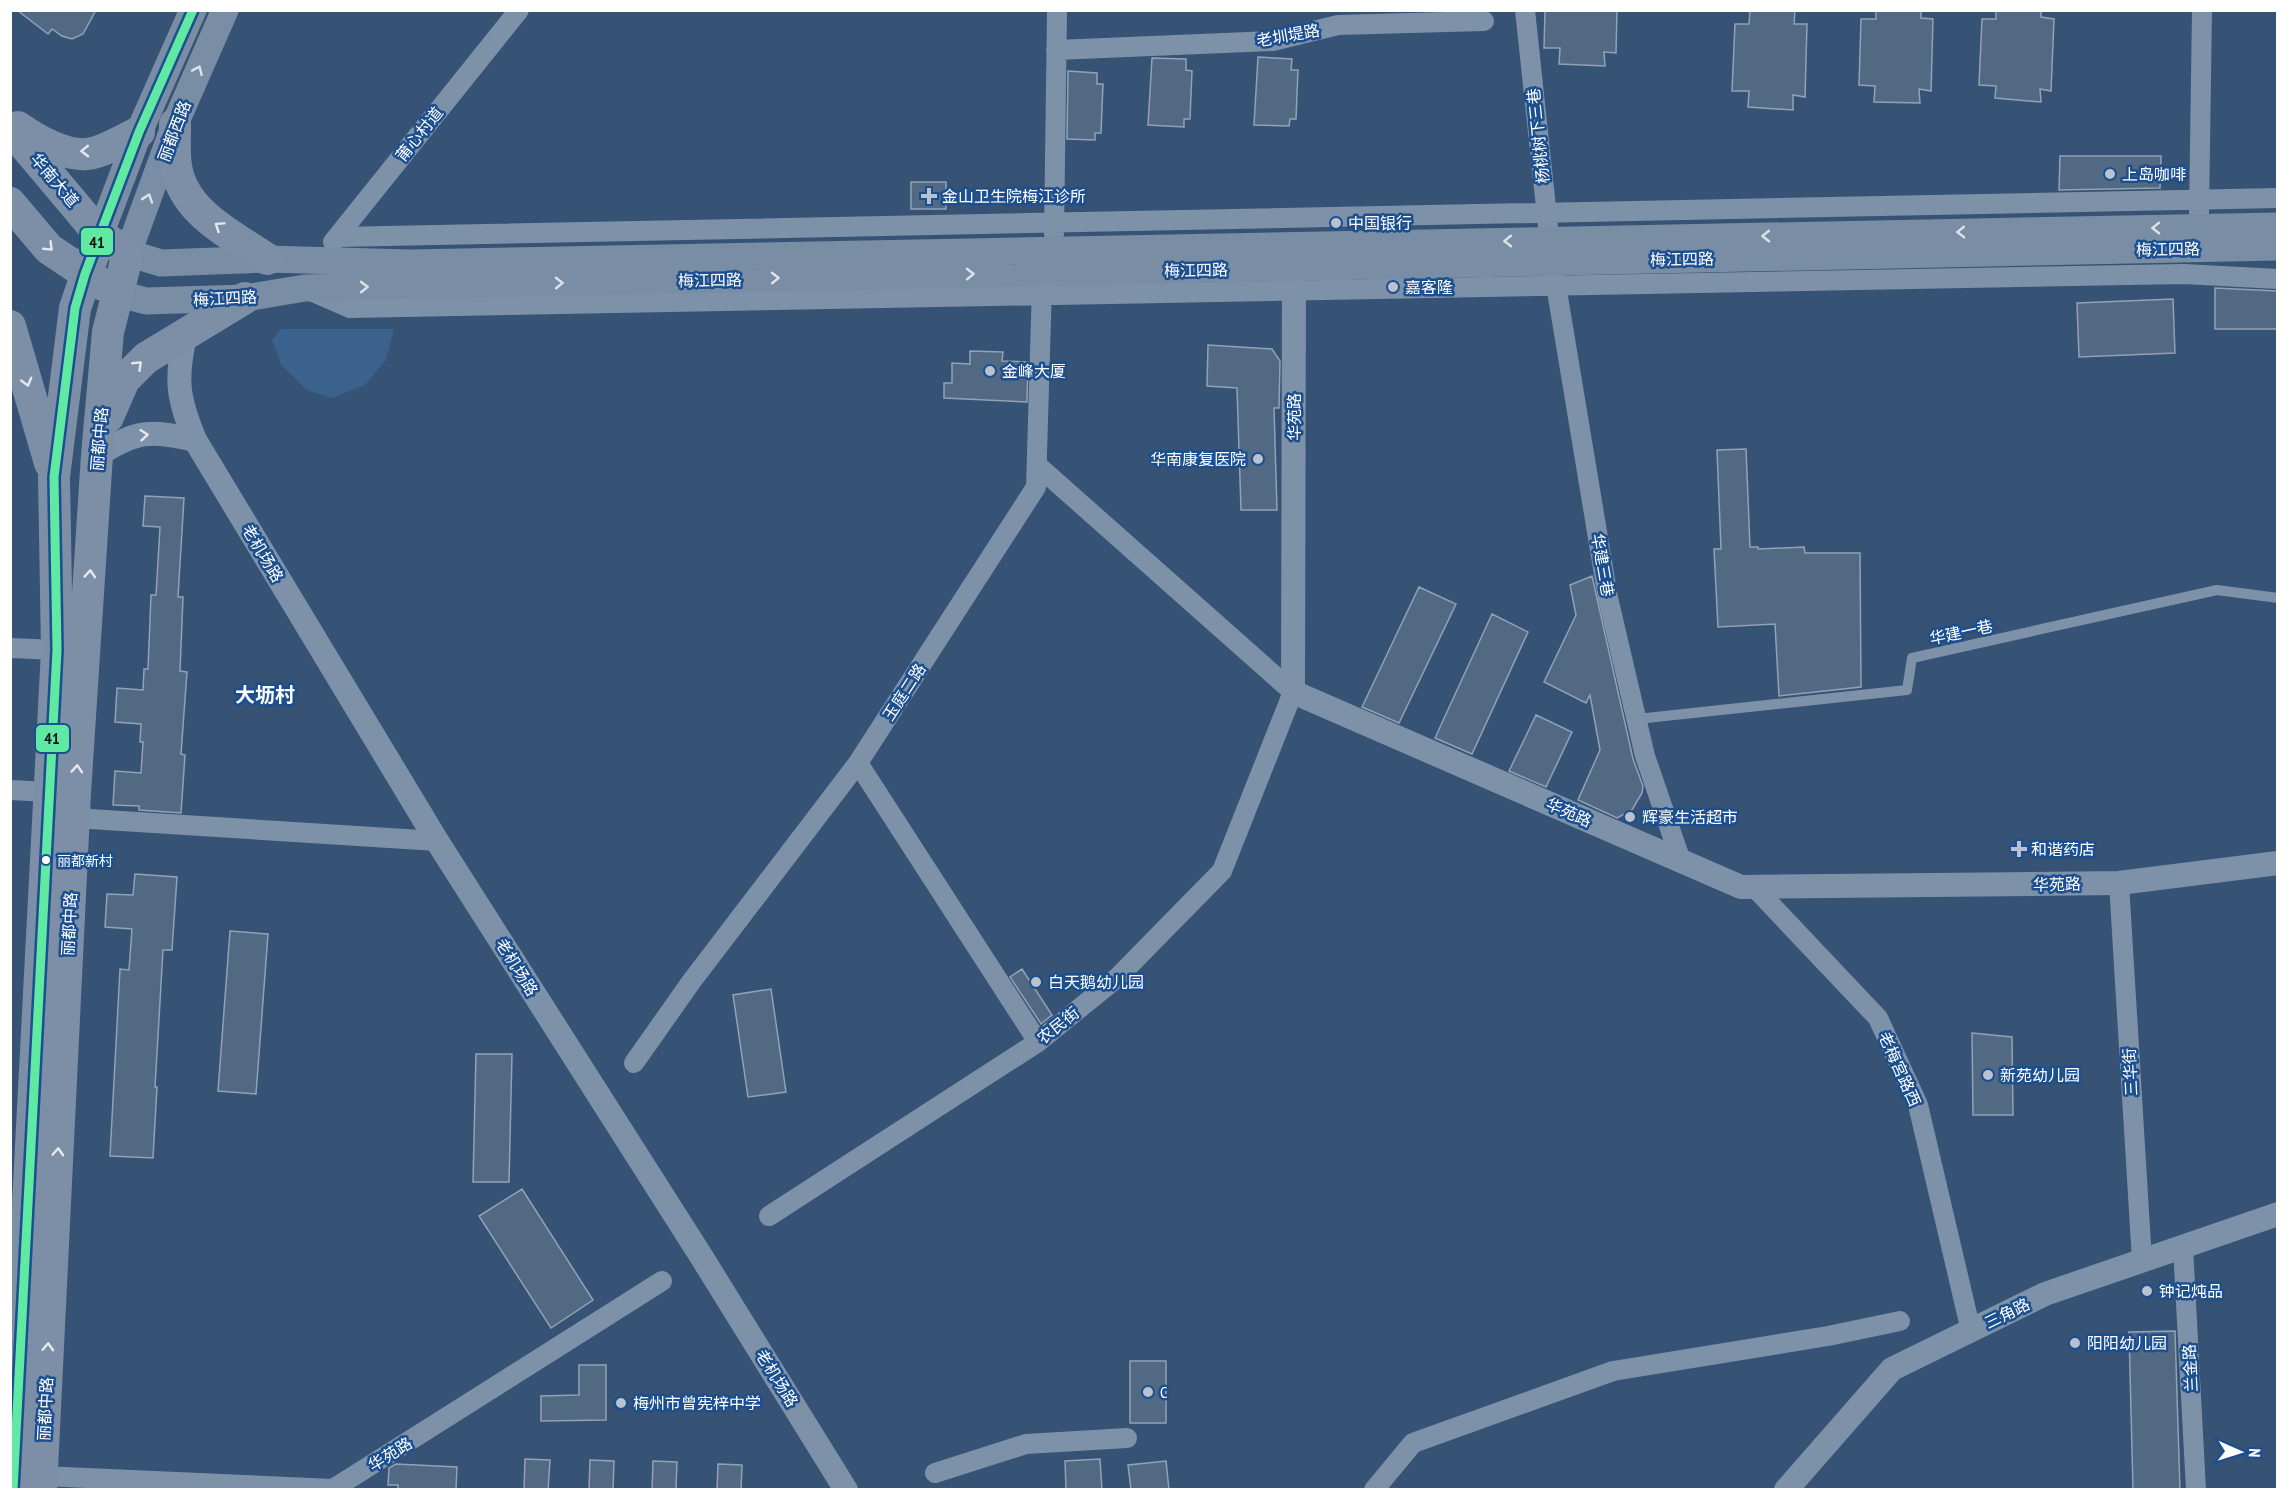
<svg xmlns="http://www.w3.org/2000/svg" width="2288" height="1500" font-family="'PT Sans Narrow','Noto Sans SC',sans-serif">
<rect width="100%" height="100%" fill="#365274"/>
<path fill="#3b618d" d="M 281,329 L 394,329 L 386,360 L 365,385 L 332,398 L 307,390 L 281,365 L 272,340 Z"/>
<path fill="#526984" stroke="#92a2b6" stroke-width="1.5" d="M 17,10 L 96,10 L 83,34 L 72,39 L 62,36 L 52,29 L 48,34 Z
M 1545,10 L 1617,10 L 1616,53 L 1604,52 L 1605,66 L 1559,64 L 1560,48 L 1544,48 Z
M 1750,10 L 1795,10 L 1794,24 L 1807,24 L 1805,97 L 1793,95 L 1793,110 L 1748,107 L 1749,91 L 1732,91 L 1735,24 L 1749,24 Z
M 1876,10 L 1921,10 L 1921,18 L 1933,19 L 1931,91 L 1919,89 L 1920,103 L 1874,102 L 1875,86 L 1859,85 L 1861,19 L 1876,19 Z
M 1996,10 L 2041,10 L 2041,17 L 2054,19 L 2051,91 L 2040,89 L 2041,102 L 1995,98 L 1996,86 L 1979,85 L 1982,19 L 1996,19 Z
M 1258,57 L 1292,59 L 1291,70 L 1298,70 L 1296,119 L 1290,119 L 1289,126 L 1254,125 Z
M 1152,58 L 1186,59 L 1186,70 L 1192,71 L 1190,119 L 1184,119 L 1184,127 L 1148,125 Z
M 1068,71 L 1097,73 L 1097,84 L 1103,84 L 1101,133 L 1095,133 L 1095,140 L 1067,139 Z
M 2060,156 L 2161,156 L 2160,188 L 2059,190 Z
M 911,182 L 946,182 L 946,209 L 911,209 Z
M 2215,288 L 2277,291 L 2277,329 L 2215,329 Z
M 2173,299 L 2175,353 L 2079,357 L 2077,303 Z
M 1208,345 L 1272,349 L 1280,361 L 1279,408 L 1274,408 L 1277,510 L 1241,510 L 1237,388 L 1207,386 Z
M 970,351 L 1003,352 L 1002,361 L 1028,362 L 1027,402 L 944,398 L 944,383 L 952,383 L 952,363 L 970,364 Z
M 1746,449 L 1750,547 L 1758,547 L 1758,549 L 1804,547 L 1805,553 L 1860,553 L 1861,687 L 1779,696 L 1775,624 L 1718,627 L 1714,549 L 1721,549 L 1717,450 Z
M 145,496 L 184,498 L 178,597 L 183,597 L 180,671 L 187,672 L 181,754 L 185,755 L 181,813 L 139,810 L 139,806 L 113,805 L 115,771 L 141,773 L 143,742 L 140,742 L 141,724 L 115,722 L 117,688 L 143,690 L 144,669 L 148,669 L 151,595 L 156,595 L 160,527 L 143,526 Z
M 1592,576 L 1633,759 L 1643,786 L 1642,793 L 1632,810 L 1617,818 L 1578,800 L 1600,750 L 1590,695 L 1586,703 L 1544,682 L 1576,615 L 1570,585 Z
M 1419,587 L 1456,604 L 1399,723 L 1362,707 Z
M 1492,614 L 1528,632 L 1472,754 L 1435,738 Z
M 1536,715 L 1572,732 L 1546,787 L 1509,771 Z
M 135,874 L 177,877 L 172,950 L 163,950 L 155,1087 L 157,1087 L 153,1158 L 110,1156 L 120,969 L 129,970 L 132,929 L 105,927 L 107,894 L 133,895 Z
M 230,931 L 268,934 L 256,1094 L 218,1091 Z
M 1022,969 L 1052,1015 L 1041,1024 L 1010,977 Z
M 771,989 L 786,1092 L 748,1097 L 733,995 Z
M 1972,1033 L 2012,1037 L 2013,1115 L 1973,1115 Z
M 476,1054 L 512,1054 L 509,1182 L 473,1182 Z
M 522,1189 L 593,1300 L 551,1328 L 479,1216 Z
M 2175,1331 L 2180,1490 L 2133,1490 L 2129,1332 Z
M 1130,1361 L 1166,1361 L 1166,1423 L 1130,1423 Z
M 579,1365 L 606,1365 L 606,1420 L 541,1421 L 541,1396 L 579,1395 Z
M 525,1459 L 550,1460 L 548,1490 L 524,1490 Z
M 1100,1459 L 1102,1490 L 1066,1490 L 1065,1461 Z
M 590,1460 L 614,1461 L 613,1490 L 589,1490 Z
M 653,1461 L 677,1462 L 676,1490 L 652,1490 Z
M 1166,1461 L 1169,1490 L 1131,1490 L 1128,1465 Z
M 396,1464 L 457,1467 L 456,1490 L 398,1490 L 398,1485 L 388,1485 L 389,1468 Z
M 718,1464 L 742,1465 L 741,1490 L 717,1490 Z"/>
<g fill="none" stroke-linecap="round" stroke-linejoin="round">
<path stroke="#7d92a8" stroke-width="10" d="M 1637,719 L 1907,690 L 1912,658 L 2217,590 L 2278,598"/>
<path stroke="#7d92a8" stroke-width="20" d="M 1525,10 L 1548,226
M 1056,50 L 1273,41 L 1338,25 L 1484,21
M 2199,213 L 2202,10
M 1054,234 L 1057,12
M 337,237 L 2278,198
M 333,242 L 519,10
M 1554,273 L 1608,598 L 1645,756 L 1681,861
M 311,291 L 350,308 L 2184,274 L 2278,279
M 10,648 L 57,650
M 858,763 L 1038,1042
M 10,790 L 48,792
M 74,818 L 437,841
M 2119,883 L 2142,1261
M 1754,887 L 1878,1018 L 1918,1105 L 1971,1331
M 634,1063 L 691,982 L 858,763 L 1036,487 L 1042,285
M 769,1216 L 1038,1042 L 1118,977 L 1222,871 L 1293,692 L 1037,465
M 2183,1247 L 2196,1490
M 935,1473 L 1026,1444 L 1127,1438
M 42,1476 L 333,1489 L 662,1281
M 1374,1490 L 1413,1443 L 1613,1371 L 1828,1336 L 1900,1321"/>
<path stroke="#7d92a8" stroke-width="24" d="M 1294,268 L 1293,692 L 1741,887 L 2119,883 L 2278,863
M 185,336 C 175,380 178,399 195,440 L 437,841 L 701,1256 L 846,1490
M 97,455 C 139,430 148,430 195,440
M 1786,1490 L 1892,1369 L 2045,1294 L 2278,1214"/>
<path stroke="#798da4" stroke-width="27" d="M 225,10 L 175,124 L 128,253 L 161,263 L 267,259 L 410,263 L 2278,226
M 100,235 L 139,132 L 193,10
M 116,293 L 146,301 L 245,298 L 305,288 L 2278,247"/>
<path stroke="#7d8ea7" stroke-width="32" d="M 175,124 C 175,138 174,152 176,166 C 183,213 232,235 267,259
M 18,127 C 36,140 65,156 87,154 C 102,153 125,139 139,132
M 10,128 L 100,235 L 128,253 L 108,332 L 97,455 L 75,793 L 41,1490
M 10,203 L 49,249 L 103,285
M 10,326 L 50,463
M 108,417 L 124,380 L 146,358 L 245,298
M 13,1490 L 57,650 L 54,477 L 75,308 L 100,235"/>
<defs>
<path id="bus-1" d="M 13,1490 L 57,650 L 54,477 L 75,308 L 85,274 L 139,132 L 193,10"/>
</defs>
<use href="#bus-1" stroke="#1b4f8f" stroke-width="14"/>
<use href="#bus-1" stroke="#60e9a3" stroke-width="9"/>
</g>
<defs><path id="oneway-chevron" d="M-2-3.5L2.5 0L-2 3.5" fill="none" stroke-width="1.6" stroke-linecap="round" stroke-linejoin="round" transform="scale(1.5)"/></defs>
<g stroke="#dee2e8">
<use href="#oneway-chevron" transform="translate(198 70) rotate(-66)"/>
<use href="#oneway-chevron" transform="translate(148 198) rotate(-71)"/>
<use href="#oneway-chevron" transform="translate(2156 228) rotate(179)"/>
<use href="#oneway-chevron" transform="translate(1961 232) rotate(179)"/>
<use href="#oneway-chevron" transform="translate(1766 236) rotate(179)"/>
<use href="#oneway-chevron" transform="translate(1508 241) rotate(179)"/>
<use href="#oneway-chevron" transform="translate(970 274) rotate(-1)"/>
<use href="#oneway-chevron" transform="translate(775 278) rotate(-1)"/>
<use href="#oneway-chevron" transform="translate(559 283) rotate(-1)"/>
<use href="#oneway-chevron" transform="translate(364 287) rotate(-1)"/>
</g>
<g stroke="#e5e8ed">
<use href="#oneway-chevron" transform="translate(85 151) rotate(179)"/>
<use href="#oneway-chevron" transform="translate(219 226) rotate(-146)"/>
<use href="#oneway-chevron" transform="translate(49 247) rotate(44)"/>
<use href="#oneway-chevron" transform="translate(138 365) rotate(-44)"/>
<use href="#oneway-chevron" transform="translate(27 382) rotate(74)"/>
<use href="#oneway-chevron" transform="translate(90 574) rotate(-86)"/>
<use href="#oneway-chevron" transform="translate(77 769) rotate(-86)"/>
<use href="#oneway-chevron" transform="translate(58 1152) rotate(-87)"/>
<use href="#oneway-chevron" transform="translate(48 1347) rotate(-87)"/>
</g>
<use stroke="#e5e9ee" href="#oneway-chevron" transform="translate(144 435) rotate(-5)"/>
<g fill="#b9c2ce" stroke="#1b4f8f" stroke-width="2">
<circle cx="2110" cy="174" r="6"/>
<path d="M926 187h6v6h6v6h-6v6h-6v-6h-6v-6h6z"/>
<circle cx="1336" cy="223" r="6"/>
<circle cx="1393" cy="287" r="6"/>
<circle cx="990" cy="371" r="6"/>
<circle cx="1258" cy="459" r="6"/>
<circle cx="1630" cy="817" r="6"/>
<path d="M2016 840h6v6h6v6h-6v6h-6v-6h-6v-6h6z"/>
<circle cx="1036" cy="982" r="6"/>
<circle cx="1988" cy="1075" r="6"/>
<circle cx="2147" cy="1291" r="6"/>
<circle cx="2075" cy="1343" r="6"/>
<circle cx="1148" cy="1392" r="6"/>
<circle cx="621" cy="1403" r="6"/>
</g>
<circle fill="#fff" stroke="#1b4f8f" stroke-width="2" cx="46" cy="860" r="5"/>
<g text-anchor="middle" stroke-width="5" stroke-linejoin="round" paint-order="stroke">
<g font-size="14" fill="#fff" stroke="#1b4f8f" text-anchor="start">
<text x="57" y="866">丽都新村</text>
</g>
<g font-size="16" fill="#fff" stroke="#1b4f8f">
<text transform="translate(1288 35) rotate(-10)" y="6">老圳堤路</text>
<text transform="translate(174 131) rotate(-69)" y="6">丽都西路</text>
<text transform="translate(419 134) rotate(-51)" y="6">莆心村道</text>
<text transform="translate(1538 136) rotate(-96)" y="6">杨桃树下三巷</text>
<text transform="translate(55 180) rotate(50)" y="6">华南大道</text>
<text transform="translate(2168 249) rotate(-1)" y="6">梅江四路</text>
<text transform="translate(1682 259) rotate(-1)" y="6">梅江四路</text>
<text transform="translate(1196 270) rotate(-1)" y="6">梅江四路</text>
<text transform="translate(710 280) rotate(-1)" y="6">梅江四路</text>
<text transform="translate(225 298) rotate(-3)" y="6">梅江四路</text>
<text transform="translate(1294 417) rotate(-90)" y="6">华苑路</text>
<text transform="translate(99 439) rotate(-85)" y="6">丽都中路</text>
<text transform="translate(263 553) rotate(59)" y="6">老机场路</text>
<text transform="translate(1603 565) rotate(80)" y="6">华建三巷</text>
<text transform="translate(1961 632) rotate(-12)" y="6">华建一巷</text>
<text transform="translate(904 692) rotate(-57)" y="6">玉庭二路</text>
<text transform="translate(1569 812) rotate(24)" y="6">华苑路</text>
<text transform="translate(2057 884) rotate(-1)" y="6">华苑路</text>
<text transform="translate(69 924) rotate(-87)" y="6">丽都中路</text>
<text transform="translate(517 967) rotate(58)" y="6">老机场路</text>
<text transform="translate(1058 1025) rotate(-39)" y="6">农民街</text>
<text transform="translate(1900 1069) rotate(66)" y="6">老梅宮路西</text>
<text transform="translate(2130 1072) rotate(-93)" y="6">三华街</text>
<text transform="translate(2007 1313) rotate(-26)" y="6">三角路</text>
<text transform="translate(2190 1368) rotate(-93)" y="6">兰金路</text>
<text transform="translate(777 1378) rotate(58)" y="6">老机场路</text>
<text transform="translate(45 1409) rotate(-87)" y="6">丽都中路</text>
<text transform="translate(390 1454) rotate(-32)" y="6">华苑路</text>
</g>
<g font-size="16" fill="#fff" stroke="#1b4f8f" text-anchor="start">
<text x="2122" y="180">上岛咖啡</text>
<text x="942" y="202">金山卫生院梅江诊所</text>
<text x="1348" y="229">中国银行</text>
<text x="1405" y="293">嘉客隆</text>
<text x="1002" y="377">金峰大厦</text>
<text x="1246" y="465" text-anchor="end">华南康复医院</text>
<text x="1642" y="823">辉豪生活超市</text>
<text x="2031" y="855">和谐药店</text>
<text x="1048" y="988">白天鹅幼儿园</text>
<text x="2000" y="1081">新苑幼儿园</text>
<text x="2159" y="1297">钟记炖品</text>
<text x="2087" y="1349">阳阳幼儿园</text>
<text x="1160" y="1398">C</text>
<text x="633" y="1409">梅州市曾宪梓中学</text>
</g>
<g font-size="20" font-weight="bold" fill="#fff" stroke="#1b4f8f">
<text x="265" y="702">大坜村</text>
</g>
</g>
<g stroke="#1b4f8f" stroke-width="2">
<rect x="80" y="227" width="34" height="29" rx="6" fill="#60e9a3"/>
<rect x="35" y="724" width="35" height="29" rx="6" fill="#60e9a3"/>
</g>
<g font-size="16" text-anchor="middle" font-weight="bold" fill="#111">
<text x="97" y="248">41</text>
<text x="52" y="744">41</text>
</g>
<rect width="2288" height="1500" fill="none" stroke="#ffffff" stroke-width="24"/>
<g transform="translate(2240 1452) rotate(93)" stroke="#1b4f8f" stroke-width="4.5" paint-order="stroke">
<path d="M0-4.5L10 22L0 15L-10 22Z" fill="#ffffff"/>
<text y="-9" font-size="16" font-weight="bold" text-anchor="middle" fill="#ffffff">N</text>
</g>
</svg>
